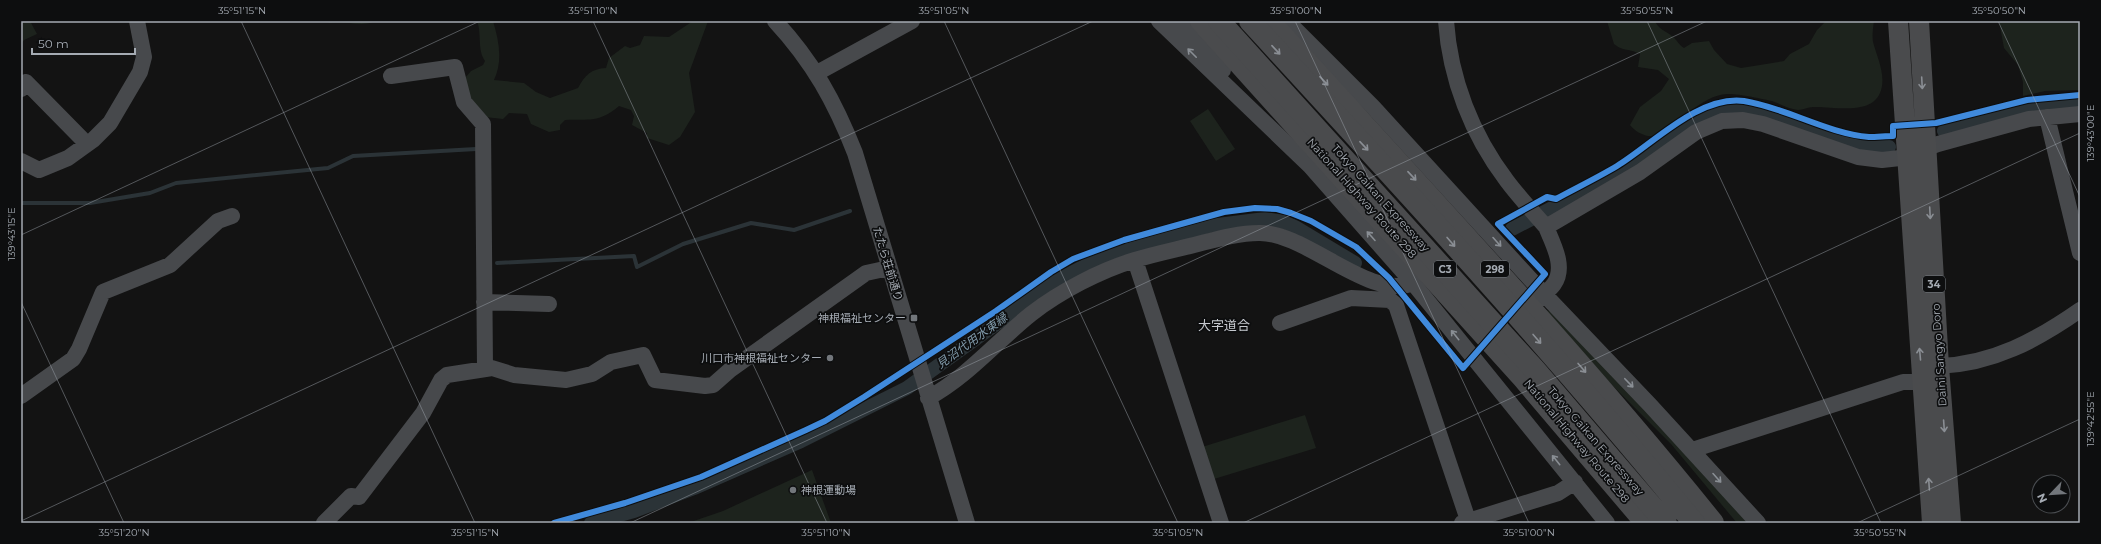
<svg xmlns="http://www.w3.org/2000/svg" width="2101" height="544" font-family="Montserrat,'Noto Sans JP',sans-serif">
<rect width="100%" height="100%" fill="#131313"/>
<path fill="#1d231d" d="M 21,21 L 30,21 L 37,34 L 24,40 L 21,44 Z
M 328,21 L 374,21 C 365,28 341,20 329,23 Z
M 477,21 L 493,21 C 499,41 503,61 494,80 L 524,83 L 536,92 L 550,98 L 578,88 C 585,75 591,69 606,68 L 609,58 L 625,46 L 630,48 L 640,45 L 644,36 L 669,37 L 693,21 L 708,21 L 689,73 L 695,112 L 680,137 L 669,145 L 647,138 L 647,133 L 632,125 L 634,116 L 631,110 L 619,106 C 599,123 589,119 565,120 L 560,125 L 560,130 L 549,132 L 531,124 L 527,114 L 509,113 L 503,119 L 485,117 L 471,102 L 465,78 L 471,71 L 483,65 L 485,61 C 477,50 482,33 477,21 Z
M 1607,21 L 1655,21 C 1658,29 1666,31 1672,36 C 1677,40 1679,45 1684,48 L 1692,43 L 1709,41 L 1714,50 L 1727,64 L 1741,68 L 1760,65 L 1784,61 L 1790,54 L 1809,44 L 1817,30 L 1826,21 L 1874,21 C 1873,28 1872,35 1873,42 C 1877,57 1887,77 1880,93 C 1870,116 1832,106 1813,107 C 1808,107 1803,110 1798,110 C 1789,109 1780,104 1772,101 C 1764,99 1735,93 1727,94 C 1701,95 1679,125 1657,135 C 1648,139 1635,132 1630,125 L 1640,107 L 1661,91 L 1669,79 L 1658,70 L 1638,67 L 1640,54 C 1629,48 1624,52 1614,44 Z
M 1999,21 L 2080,21 L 2080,90 L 2045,91 L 2023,96 L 2023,82 L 2018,65 L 2004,48 Z
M 1208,109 L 1235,149 L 1216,161 L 1190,121 Z
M 1544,309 L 1551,312 L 1567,326 L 1750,523 L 1737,523 L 1671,444 L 1564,337 Z
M 1305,415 L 1316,448 L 1214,479 L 1202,447 Z
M 812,470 L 831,523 L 688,523 L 723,511 Z"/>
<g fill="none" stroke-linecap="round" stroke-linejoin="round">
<path stroke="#2b3337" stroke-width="4" d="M 21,203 L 90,203 L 150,193 L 176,183 L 328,168 L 353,156 L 476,149
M 497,263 L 634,256 L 637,267 L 683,244 L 751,223 L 794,230 L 850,211"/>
<path stroke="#2b3337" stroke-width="14" d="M 1944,131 L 2022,107 L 2052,103 L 2080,102
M 1512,229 L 1604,181 L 1644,156 L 1706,114 L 1722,109 L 1750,108 L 1857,143 L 1889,147
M 591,523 L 634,511 L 694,488 L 801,441 L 907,388 L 1059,279 L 1113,252 L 1210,226 L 1265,219 L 1284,222 L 1295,227 L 1355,263"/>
<path stroke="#47494c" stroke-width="16" d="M 775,21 C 813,62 835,102 855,153 L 967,523
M 1159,21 L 1310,166 L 1413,283 L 1607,523
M 1179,21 L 1223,70
M 1287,21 L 1373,107 L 1544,294 L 1650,405 L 1758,523
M 1446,21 C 1450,79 1472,135 1507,181 C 1519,197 1533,212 1546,227
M 817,73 L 912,21
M 391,76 L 455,67 L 464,102 L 483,124 L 485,369
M 21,89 L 26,82 L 87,144
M 2047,117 L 2080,253
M 21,161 L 39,170 L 68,158 L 93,140 L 110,123 L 140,72 L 144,57 L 137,21
M 1135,260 L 1221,523
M 1537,301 C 1542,295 1550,290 1554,284 C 1566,267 1553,244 1546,227 L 1640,172 L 1696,132 L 1722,121 L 1743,120 L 1763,124 L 1858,157 L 1882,160 L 1900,158 L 1938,144 L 2029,119 L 2080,114
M 484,302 L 549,304
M 1280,323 L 1351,298 L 1390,300 L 1396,305 L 1469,523
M 1939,366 C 1993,364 2037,340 2080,310
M 21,396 L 73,359 L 79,349 L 103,292 L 170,265 L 218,221 L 232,216
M 928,398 C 967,377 996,342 1031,314 C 1059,292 1101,270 1135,260 C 1154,254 1174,250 1194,245 C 1214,240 1237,233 1259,233 C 1306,232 1369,301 1413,283
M 1692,450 L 1903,382 L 1922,382
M 324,523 L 351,496 L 359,497 L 423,413 L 441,380 L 447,375 L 492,368 L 514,375 L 566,380 L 592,374 L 611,362 L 643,355 L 655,380 L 705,386 L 713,385 L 730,370 L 866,273 L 889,268
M 1462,523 L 1558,493 L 1575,482"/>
<path stroke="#4a4b4d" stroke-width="20" d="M 1898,21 L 1932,523
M 1919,21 L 1939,366 L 1951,523"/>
<path stroke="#4a4b4d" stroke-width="22" d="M 1201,21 L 1523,378 L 1646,523
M 1269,21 C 1419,186 1573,349 1713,523"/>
<path stroke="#4a4b4d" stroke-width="22" d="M 1219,21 L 1535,370 L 1666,523
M 1250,21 C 1401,185 1553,350 1694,523"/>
<defs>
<path id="cycleway" d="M 554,523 L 625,503 L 701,477 L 806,430 L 825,421 L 864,397 L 996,311 L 1051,272 L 1073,259 L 1124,240 L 1224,212 L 1255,208 L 1277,209 L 1291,213 L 1311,221 L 1356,247 L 1389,278 L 1463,368 L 1545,274 L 1498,224 L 1547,197 L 1556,199 C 1576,188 1597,178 1617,166 C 1653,144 1699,95 1744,101 C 1787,108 1826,133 1869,137 C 1877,137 1886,136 1893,136 L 1893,126 L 1936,123 L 2027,100 L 2080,95"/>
</defs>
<use href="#cycleway" stroke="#0d0e0f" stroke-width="8"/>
<use href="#cycleway" stroke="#408adc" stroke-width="6"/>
</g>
<defs><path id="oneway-shaft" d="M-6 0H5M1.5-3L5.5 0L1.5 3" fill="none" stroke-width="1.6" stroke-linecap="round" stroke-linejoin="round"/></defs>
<g stroke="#8a8e94">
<use href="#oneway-shaft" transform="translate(1276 50) rotate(47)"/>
<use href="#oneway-shaft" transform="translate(1324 81) rotate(47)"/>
<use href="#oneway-shaft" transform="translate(1922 83) rotate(87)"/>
<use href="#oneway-shaft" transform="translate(1364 146) rotate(47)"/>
<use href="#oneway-shaft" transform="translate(1412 176) rotate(47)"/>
<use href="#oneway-shaft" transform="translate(1930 213) rotate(87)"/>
<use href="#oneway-shaft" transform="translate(1451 242) rotate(49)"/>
<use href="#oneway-shaft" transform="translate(1537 339) rotate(49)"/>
<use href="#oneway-shaft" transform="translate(1920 354) rotate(-95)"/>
<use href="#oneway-shaft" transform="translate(1582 368) rotate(49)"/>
<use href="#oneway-shaft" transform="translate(1944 426) rotate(86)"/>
<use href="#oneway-shaft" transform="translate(1929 484) rotate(-94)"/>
</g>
<g stroke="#898e94">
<use href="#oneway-shaft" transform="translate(1192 53) rotate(-135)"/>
<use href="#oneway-shaft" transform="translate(1371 236) rotate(-132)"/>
<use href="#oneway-shaft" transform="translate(1497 242) rotate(48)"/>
<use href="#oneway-shaft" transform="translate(1455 335) rotate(-129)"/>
<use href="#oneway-shaft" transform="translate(1629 383) rotate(46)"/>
<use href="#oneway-shaft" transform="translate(1556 460) rotate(-129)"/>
<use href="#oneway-shaft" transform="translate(1717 478) rotate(48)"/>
</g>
<path fill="none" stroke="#a5abb3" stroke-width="1" stroke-opacity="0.45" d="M 241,21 L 475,523M 593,21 L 827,523M 944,21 L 1178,523M 1295,21 L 1529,523M 1647,21 L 1881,523M 1998,21 L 2080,197M 21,235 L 480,21M 21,302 L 124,523M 21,521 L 1093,21M 630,523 L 1707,21M 1243,523 L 2080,133M 1857,523 L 2080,419"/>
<g fill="#72767b" stroke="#0d0e0f" stroke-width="1.5">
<rect x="910" y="314" width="8" height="8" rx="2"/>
<circle cx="830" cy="358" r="4"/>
<circle cx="793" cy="490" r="4"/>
</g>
<g text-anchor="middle" stroke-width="3.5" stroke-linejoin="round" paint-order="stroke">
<g fill="#0d0e0f" stroke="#777c82" stroke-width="1">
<rect x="1434" y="261" width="22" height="16" rx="3"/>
<rect x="1481" y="261" width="28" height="16" rx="3"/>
<rect x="1923" y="276" width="22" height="16" rx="3"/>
</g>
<g font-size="10" font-weight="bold" fill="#a5abb3">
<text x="1445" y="273">C3</text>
<text x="1495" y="273">298</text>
<text x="1934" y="288">34</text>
</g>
<g font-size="11" fill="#a5abb3" stroke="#0d0e0f">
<text transform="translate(1362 198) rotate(48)" y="4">National Highway Route 298</text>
<text transform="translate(1381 198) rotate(48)" y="4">Tokyo Gaikan Expressway</text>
<text transform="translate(888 264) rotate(73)" y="4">たたら荘前通り</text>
<text transform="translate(1939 355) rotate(-94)" y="4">Daini Sangyo Doro</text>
<text transform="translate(1577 441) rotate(50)" y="4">National Highway Route 298</text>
<text transform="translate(1596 441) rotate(49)" y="4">Tokyo Gaikan Expressway</text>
</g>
<g font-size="11" fill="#a5abb3" stroke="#0d0e0f" text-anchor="end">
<text x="906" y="322">神根福祉センター</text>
<text x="822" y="362">川口市神根福祉センター</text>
<text x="801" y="494" text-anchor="start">神根運動場</text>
</g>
<g font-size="12" font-style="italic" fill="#809aaa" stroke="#0d0e0f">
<text transform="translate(972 341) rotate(-36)" y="4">見沼代用水東縁</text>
</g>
<g font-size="13" fill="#c6c9cf" stroke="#0d0e0f">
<text x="1224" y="330">大字道合</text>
</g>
</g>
<rect width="2101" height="544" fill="none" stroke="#0d0e0f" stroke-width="44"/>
<g transform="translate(2051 494) rotate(245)"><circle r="19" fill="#0d0e0f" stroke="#4a4d51"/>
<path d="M0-3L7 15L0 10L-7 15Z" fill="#72767b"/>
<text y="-6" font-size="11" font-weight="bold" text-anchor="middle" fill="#a5abb3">N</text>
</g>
<path d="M32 48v6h103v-6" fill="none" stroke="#a5abb3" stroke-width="2"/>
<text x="38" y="48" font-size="12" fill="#a5abb3" stroke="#0d0e0f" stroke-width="3" paint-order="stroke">50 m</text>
<rect x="22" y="22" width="2057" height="500" fill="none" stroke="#a5abb3" stroke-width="1.5"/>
<g font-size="10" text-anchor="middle" fill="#a5abb3">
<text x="242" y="14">35°51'15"N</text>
<text x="593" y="14">35°51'10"N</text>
<text x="944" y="14">35°51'05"N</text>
<text x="1296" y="14">35°51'00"N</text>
<text x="1647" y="14">35°50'55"N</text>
<text x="1999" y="14">35°50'50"N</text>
<text transform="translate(2090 133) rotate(-90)" y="4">139°43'00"E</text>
<text transform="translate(11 234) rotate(-90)" y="4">139°43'15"E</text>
<text transform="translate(2090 419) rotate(-90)" y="4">139°42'55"E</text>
<text x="124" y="536">35°51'20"N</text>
<text x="475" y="536">35°51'15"N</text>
<text x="826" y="536">35°51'10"N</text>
<text x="1178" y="536">35°51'05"N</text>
<text x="1529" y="536">35°51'00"N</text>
<text x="1880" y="536">35°50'55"N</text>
</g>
</svg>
